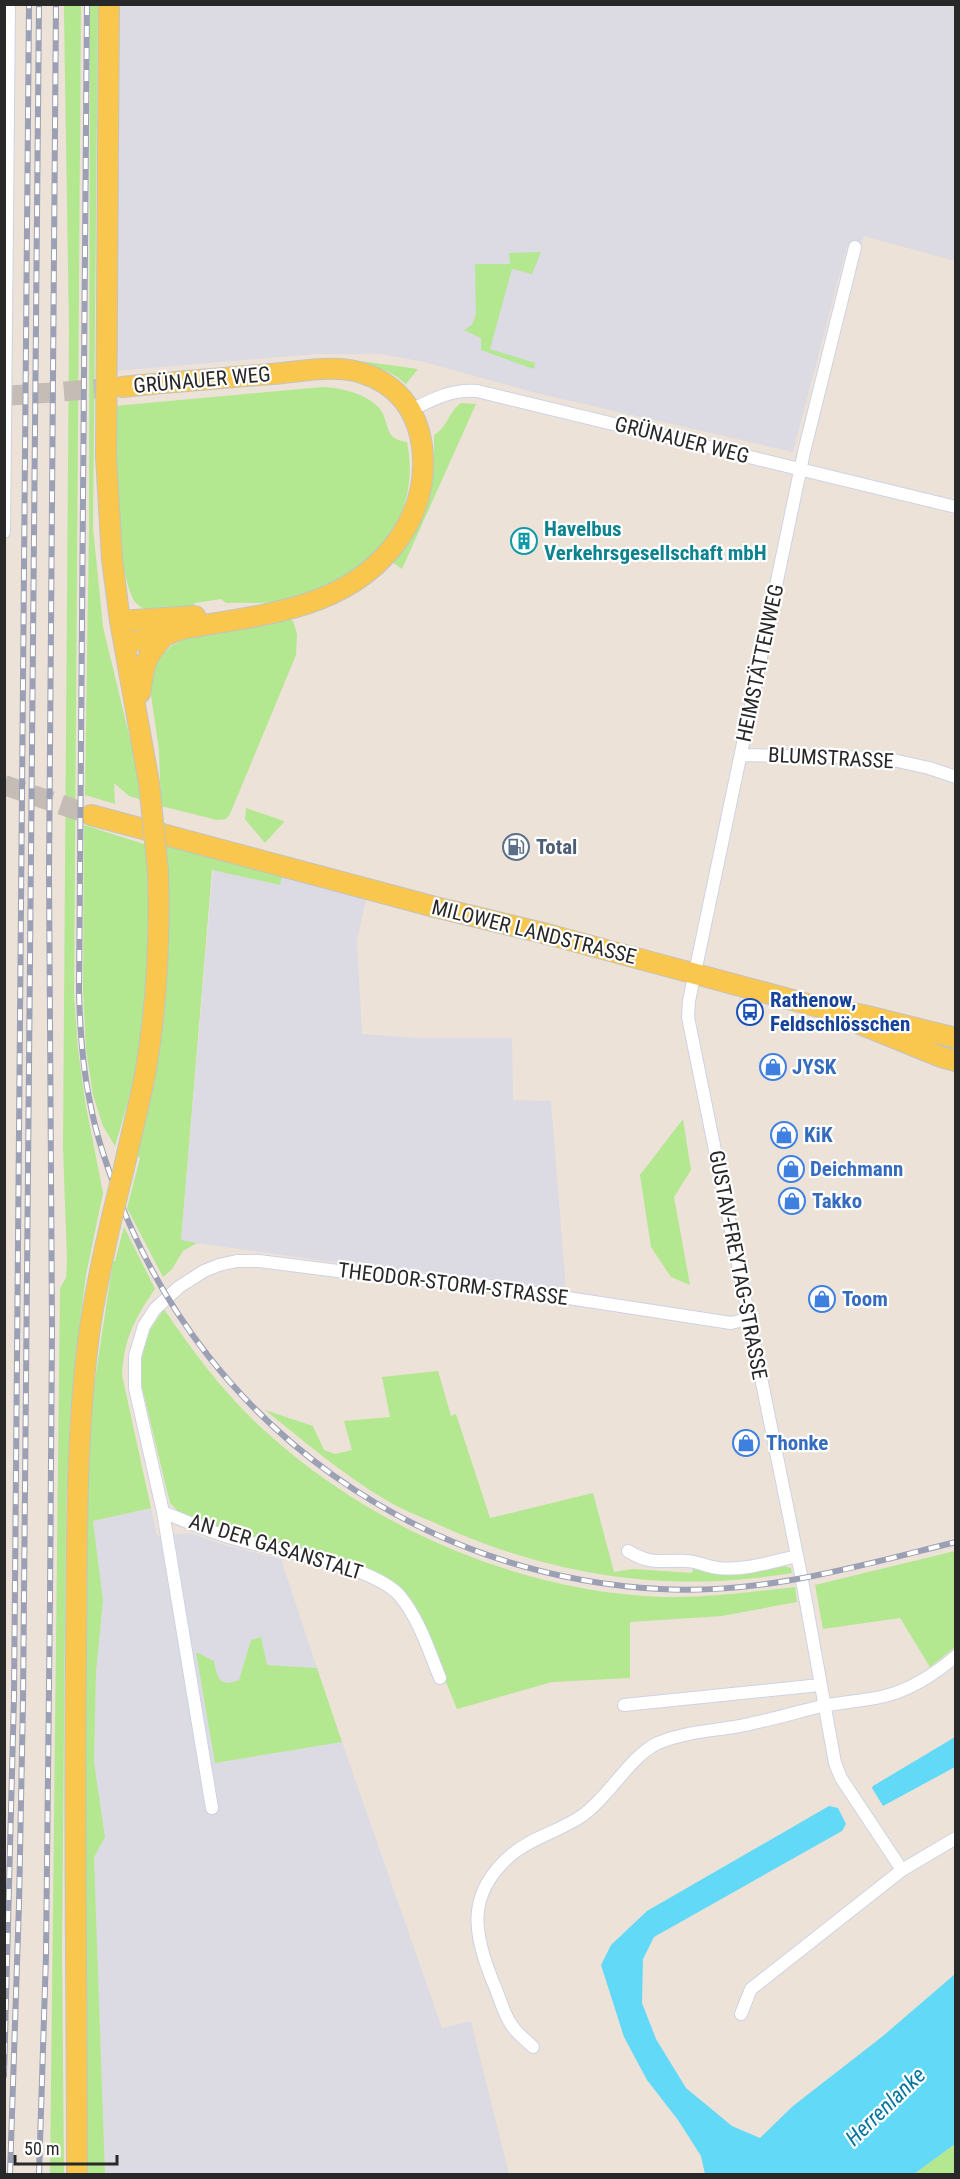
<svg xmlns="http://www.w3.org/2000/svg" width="960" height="2179" font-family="'Roboto Condensed',sans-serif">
<rect width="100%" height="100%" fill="#ece2d8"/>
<path fill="#dcdae3" d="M 119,5 L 955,5 L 955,261 L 864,236 L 860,248 L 847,246 L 793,452 L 536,393 L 424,362 L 381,354 L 315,354 L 116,371 Z
M 213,870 L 280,885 L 282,877 L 366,899 L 357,941 L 362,1034 L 417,1038 L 512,1038 L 513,1100 L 551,1101 L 566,1290 L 495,1279 L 355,1265 L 181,1241 Z
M 151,1508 L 157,1536 L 190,1533 L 227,1546 L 281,1559 L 317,1668 L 267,1665 L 261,1637 L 251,1640 L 239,1680 L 231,1683 L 222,1682 L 217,1676 L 216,1763 L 342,1742 L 442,2028 L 471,2021 L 509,2174 L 105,2174 L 94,1856 L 105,1837 L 94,1762 L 96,1673 L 103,1600 L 93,1521 Z"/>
<path fill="#b3e790" d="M 81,4 L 74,994 L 78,1049 L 85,1101 L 103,1193 L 86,1275 L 79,1328 L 70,1417 L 66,1507 L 62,1950 L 64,2174 L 50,2174 L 60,1288 L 66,1278 L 67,1260 L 63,1147 L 69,331 L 64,13 L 64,5 Z
M 98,4 L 93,528 L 103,627 L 140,780 L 142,800 L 129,796 L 114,783 L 115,804 L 85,795 L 89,528 L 90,5 Z
M 541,252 L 532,274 L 512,269 L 490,349 L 535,363 L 534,369 L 481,350 L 481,338 L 464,330 L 472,325 L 476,314 L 475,264 L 510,264 L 509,253 Z
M 360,361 L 418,369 L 406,384 C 383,362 350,363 320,362 Z
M 322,387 C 342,388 365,393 379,408 C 391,422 382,439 407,442 C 423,522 367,579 294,599 C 273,605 248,602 226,603 L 221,599 L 195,603 L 190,611 C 173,611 151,617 137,604 C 115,583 115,440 115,406 Z
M 461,403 L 476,404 L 402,569 L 391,561 L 429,491 L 434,469 L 434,435 C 448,427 448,412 461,403 Z
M 289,619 L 293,621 L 297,634 L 296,655 L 230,814 L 226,819 L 217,820 L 161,806 L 159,750 L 150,688 L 154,665 L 171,646 L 191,636 Z
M 246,808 L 284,821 L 284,822 L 265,843 L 245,819 Z
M 84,825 L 147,845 C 152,919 150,993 136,1065 C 131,1093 123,1119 115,1146 L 103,1126 L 93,1095 L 86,1049 L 83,991 Z
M 165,844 L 282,877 L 280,885 L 212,870 L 181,1240 L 197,1243 L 183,1251 L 172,1269 L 163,1277 L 127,1208 L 140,1158 L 137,1156 C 147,1109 158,1063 163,1015 C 169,958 168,902 165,844 Z
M 683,1119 L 691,1170 L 674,1197 L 690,1285 L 671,1277 L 651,1247 L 640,1175 Z
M 124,1227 L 155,1289 C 135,1318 124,1338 122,1375 L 151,1508 L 93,1521 L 103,1600 L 96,1673 L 94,1762 L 105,1837 L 94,1857 L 105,2174 L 86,2174 L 84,1819 L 88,1466 L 93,1393 L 113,1261 L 115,1261 Z
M 164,1309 C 193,1352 226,1396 265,1431 C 371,1528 520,1592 664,1597 C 708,1598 751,1592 795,1587 L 797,1602 L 722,1616 L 630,1622 L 630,1678 L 552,1682 L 457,1709 L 421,1621 L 404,1593 L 379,1574 L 232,1533 L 181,1514 L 170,1503 L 141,1383 L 142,1359 L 145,1343 L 150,1330 Z
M 438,1371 L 451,1416 L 456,1414 L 490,1518 L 593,1493 L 614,1572 L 633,1569 L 692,1573 L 693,1569 L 719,1574 L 734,1574 L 783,1566 L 791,1568 L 792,1573 C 772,1576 752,1579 733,1580 C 632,1588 527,1566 435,1523 C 419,1516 401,1509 386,1500 C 342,1474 304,1441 265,1410 L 313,1426 L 324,1450 L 335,1454 L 352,1450 L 344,1421 L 390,1417 L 382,1377 Z
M 955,1551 L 955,1647 L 930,1667 L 900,1618 L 823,1629 L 815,1585 Z
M 261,1637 L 267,1665 L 317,1668 L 342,1742 L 215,1763 L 196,1652 L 214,1661 C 217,1677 219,1688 239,1680 L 251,1640 Z
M 955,2144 L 955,2174 L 914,2174 Z"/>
<path fill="#62d9f7" d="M 955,1737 L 955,1767 L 883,1806 L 872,1788 L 873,1786 Z
M 829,1806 L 838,1808 L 846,1824 L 842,1831 L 654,1937 L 643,1959 L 642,2003 L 656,2039 L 686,2088 L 732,2126 L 760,2138 L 793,2106 L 883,2036 L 955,1974 L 955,2144 L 914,2174 L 705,2174 L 701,2156 L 678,2120 L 647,2080 L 624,2037 L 601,1965 L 611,1945 L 647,1911 Z"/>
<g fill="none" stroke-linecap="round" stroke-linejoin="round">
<path stroke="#c5bdb5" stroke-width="20" stroke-dasharray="20 10" stroke-linecap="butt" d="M 4,396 L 121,387
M 4,785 L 91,815"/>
<defs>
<path id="street" d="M 855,247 L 804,452 L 689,1001 L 688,1017 L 802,1580 L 835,1763 L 841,1778 L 902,1870
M 411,410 C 433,399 452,389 477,391 L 956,507
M 4,532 L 9,4
M 741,755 L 884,758 L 929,768 L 956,777
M 163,1512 C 185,1521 208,1531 232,1538 C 274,1551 372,1564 400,1596 C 419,1619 429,1651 440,1678
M 628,1551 C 651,1565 660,1560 686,1561 C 697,1561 707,1567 718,1568 C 744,1571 771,1562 797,1556
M 624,1705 L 820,1685
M 212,1808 L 163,1512 L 135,1388 L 135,1356 L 144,1326 L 155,1309 L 179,1287 L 204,1271 L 219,1265 L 237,1261 L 259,1261 L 385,1277 L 477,1284 L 731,1323 L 748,1319
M 741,2014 L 751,1989 L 902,1870 L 956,1838
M 533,2047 C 526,2040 516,2033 511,2024 C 503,2013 499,1995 493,1982 C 473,1933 466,1894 511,1855 C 532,1837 561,1831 583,1815 C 609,1797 630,1756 658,1743 C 681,1733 709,1731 734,1727 C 763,1722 793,1713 822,1706 C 843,1702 865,1701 885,1696 C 912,1689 935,1674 956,1656"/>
<path id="primary" d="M 109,4 L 106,456 L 112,559 L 120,621 L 149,783
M 122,387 C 172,382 222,378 272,374 C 300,372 335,364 362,373 C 397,384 417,410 422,446 C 426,478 419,509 400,537 C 350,611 262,614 182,629 L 164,636 L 124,643
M 120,621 L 195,616
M 140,693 C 145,662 143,661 164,636
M 91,815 L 435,907 L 547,934 L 815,1006 L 863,1015 L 956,1038
M 860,1024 L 941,1057 L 956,1061
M 124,1168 C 131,1135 140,1102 146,1069 C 157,1004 160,938 158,871
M 77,2174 C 77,2002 74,1830 76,1658 C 77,1551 75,1442 89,1335 C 94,1296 103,1256 112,1217"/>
</defs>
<use href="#street" stroke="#cdd3e3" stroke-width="14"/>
<use href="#primary" stroke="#c3c3c3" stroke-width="22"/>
<use href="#street" stroke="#fff" stroke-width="12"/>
<use href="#primary" stroke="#fac74e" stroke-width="20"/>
<defs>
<path id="rail" d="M 87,4 L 79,992 C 80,1029 82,1065 90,1102 C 96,1136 108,1169 120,1201 C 208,1427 419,1576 660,1589 C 762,1595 858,1566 956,1542
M 4,2076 L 14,1696 L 29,4
M 10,2174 L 19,1904 L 23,1701 L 39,4
M 39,2174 L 46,1955 L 50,1597 L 52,1328 L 49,873 L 56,4"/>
</defs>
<use href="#rail" stroke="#9ba0b4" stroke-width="6"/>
<use href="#rail" stroke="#fff" stroke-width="4" stroke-dasharray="11" stroke-linecap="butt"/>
<defs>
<path id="primary-bridge" d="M 149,783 L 158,871
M 112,1217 L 124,1168"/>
</defs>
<use href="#primary-bridge" stroke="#c3c3c3" stroke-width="22" stroke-linecap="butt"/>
<use href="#primary-bridge" stroke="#fac74e" stroke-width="20"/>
</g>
<defs>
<symbol id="building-ring" viewBox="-11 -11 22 22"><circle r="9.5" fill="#fff" stroke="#0f9aa8" stroke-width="1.5"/><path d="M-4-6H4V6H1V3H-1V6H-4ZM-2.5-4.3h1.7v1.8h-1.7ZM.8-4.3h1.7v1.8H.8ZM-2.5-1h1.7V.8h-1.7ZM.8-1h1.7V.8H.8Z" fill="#0f9aa8"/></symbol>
<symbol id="fuel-ring" viewBox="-11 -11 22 22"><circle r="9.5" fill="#fff" stroke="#5c6f8a" stroke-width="1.5"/><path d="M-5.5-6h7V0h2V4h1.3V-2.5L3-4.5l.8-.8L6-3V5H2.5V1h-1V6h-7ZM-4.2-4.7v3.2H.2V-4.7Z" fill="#5c6f8a"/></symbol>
<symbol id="bus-ring" viewBox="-11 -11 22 22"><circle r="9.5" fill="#fff" stroke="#1a4fb4" stroke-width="1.5"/><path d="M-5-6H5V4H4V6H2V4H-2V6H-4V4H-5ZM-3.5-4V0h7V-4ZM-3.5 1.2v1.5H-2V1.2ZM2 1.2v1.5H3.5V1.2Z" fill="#1a4fb4"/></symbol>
<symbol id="shop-ring" viewBox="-11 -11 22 22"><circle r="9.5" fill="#fff" stroke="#3f7fe0" stroke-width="1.5"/><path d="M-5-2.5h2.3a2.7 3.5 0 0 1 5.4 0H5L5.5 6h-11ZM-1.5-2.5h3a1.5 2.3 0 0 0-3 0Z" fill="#3f7fe0"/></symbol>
</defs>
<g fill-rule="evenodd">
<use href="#building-ring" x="509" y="526" width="30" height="30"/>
<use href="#fuel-ring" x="501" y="832" width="30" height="30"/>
<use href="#bus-ring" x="735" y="997" width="30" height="30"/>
<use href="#shop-ring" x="758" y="1052" width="30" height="30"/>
<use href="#shop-ring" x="769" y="1120" width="30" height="30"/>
<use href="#shop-ring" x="776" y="1154" width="30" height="30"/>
<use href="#shop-ring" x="777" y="1186" width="30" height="30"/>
<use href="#shop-ring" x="807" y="1284" width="30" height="30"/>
<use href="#shop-ring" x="731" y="1428" width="30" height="30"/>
</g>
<g text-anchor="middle" stroke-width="4.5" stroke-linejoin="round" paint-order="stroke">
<g font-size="21" fill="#282828" stroke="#fff">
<text transform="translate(202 380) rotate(-5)" y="7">GRÜNAUER WEG</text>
<text transform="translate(682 440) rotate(14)" y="7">GRÜNAUER WEG</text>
<text transform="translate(760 663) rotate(-78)" y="7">HEIMSTÄTTENWEG</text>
<text transform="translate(831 758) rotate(3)" y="7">BLUMSTRASSE</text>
<text transform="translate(534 932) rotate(14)" y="7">MILOWER LANDSTRASSE</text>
<text transform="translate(738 1265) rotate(79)" y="7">GUSTAV-FREYTAG-STRASSE</text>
<text transform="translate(453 1284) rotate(7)" y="7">THEODOR-STORM-STRASSE</text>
<text transform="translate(276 1547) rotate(17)" y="7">AN DER GASANSTALT</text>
</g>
<g font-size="21" font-weight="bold" fill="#0d838f" stroke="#fff" text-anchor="start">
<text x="544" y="536">Havelbus<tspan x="544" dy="24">Verkehrsgesellschaft mbH</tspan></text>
</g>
<g font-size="21" font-weight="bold" fill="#4e5e75" stroke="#fff" text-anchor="start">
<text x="536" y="854">Total</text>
</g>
<g font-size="21" font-weight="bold" fill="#164399" stroke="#fff" text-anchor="start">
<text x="770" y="1007">Rathenow,<tspan x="770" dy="24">Feldschlösschen</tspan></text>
</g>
<g font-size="21" font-weight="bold" fill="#366cbe" stroke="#fff" text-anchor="start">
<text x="792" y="1074">JYSK</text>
<text x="804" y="1142">KiK</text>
<text x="810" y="1176">Deichmann</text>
<text x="812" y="1208">Takko</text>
<text x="842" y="1306">Toom</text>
<text x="766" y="1450">Thonke</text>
</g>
<g font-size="22" font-style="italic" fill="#0475a0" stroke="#fff">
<text transform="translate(885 2106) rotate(-44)" y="8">Herrenlanke</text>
</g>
</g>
<rect width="960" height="2179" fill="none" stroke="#282828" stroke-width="12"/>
<path d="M15 2155v9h102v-9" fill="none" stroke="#282828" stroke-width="3"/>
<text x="24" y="2155" font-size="18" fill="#282828" stroke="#ffffff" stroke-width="4.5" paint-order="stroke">50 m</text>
</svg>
